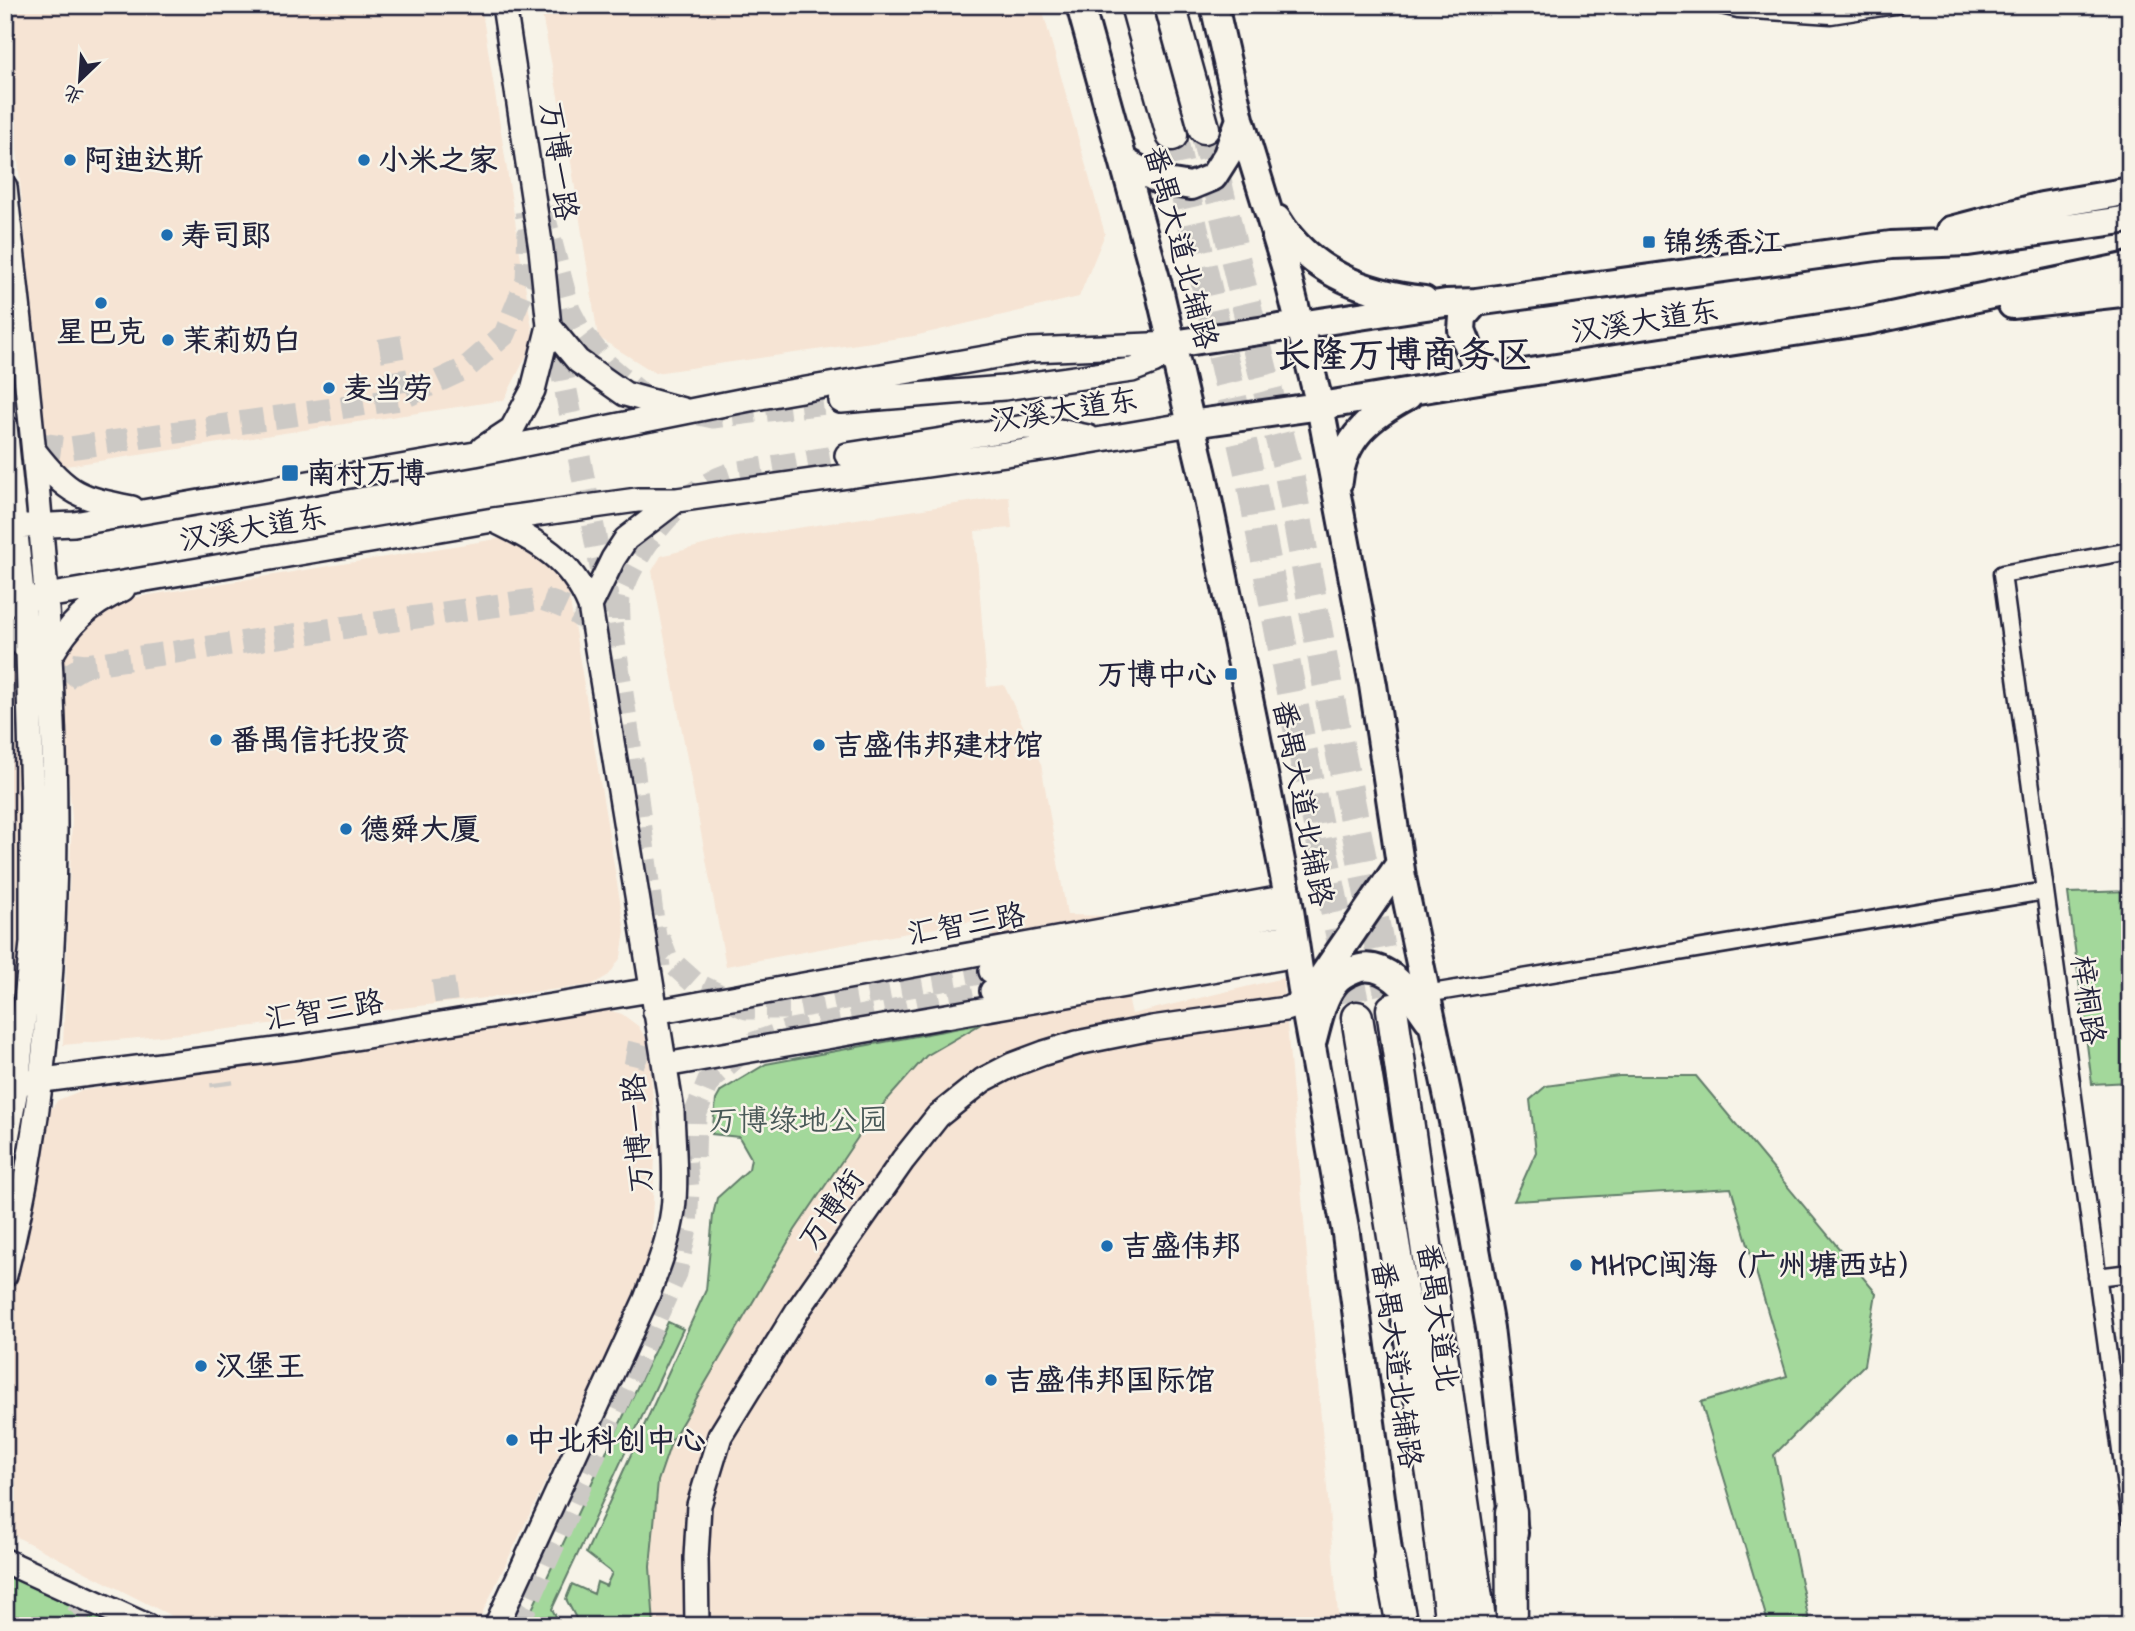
<svg xmlns="http://www.w3.org/2000/svg" width="2135" height="1631" font-family="'Indie Flower','LXGW WenKai TC',sans-serif">
<rect width="100%" height="100%" fill="#f7f3e8"/>
<filter id="ink" filterUnits="userSpaceOnUse"><feTurbulence type="fractalNoise" baseFrequency=".0143" numOctaves="2"/><feDisplacementMap in="SourceGraphic" scale="14" xChannelSelector="R" yChannelSelector="G"/><feConvolveMatrix kernelMatrix="1 2 1 2 8 2 1 2 1" color-interpolation-filters="sRGB"/></filter>
<g filter="url(#ink)">
<path fill="#f6e4d4" d="M 5,5 L 481,5 L 534,341 L 504,400 L 59,467 L 46,450 L 5,28 Z
M 540,5 L 1041,5 L 1105,234 L 1079,297 L 914,336 L 655,373 L 598,337 L 571,162 Z
M 1009,496 L 1012,528 L 975,531 L 987,687 L 1004,685 L 1041,764 L 1067,915 L 1108,916 L 1132,1014 L 1283,978 L 1339,1626 L 654,1626 L 650,1567 L 658,1481 L 672,1440 L 795,1230 L 871,1118 L 926,1056 L 981,1024 L 1069,983 L 1007,951 L 979,920 L 726,966 L 652,571 L 661,556 L 730,538 Z
M 503,538 L 545,554 L 568,589 L 625,931 L 621,957 L 609,975 L 592,985 L 203,1032 L 63,1045 L 72,818 L 59,670 L 62,653 L 73,635 L 108,605 L 131,598 Z
M 5,655 L 12,662 L 21,724 L 29,896 L 5,1083 Z
M 604,1009 L 622,1014 L 638,1026 L 648,1041 L 656,1135 L 650,1264 L 476,1626 L 191,1626 L 5,1531 L 5,1329 L 42,1132 L 47,1114 L 58,1100 L 80,1091 Z"/>
<path fill="#a3d89b" stroke="#627d6b" stroke-width="2" d="M 2130,891 L 2130,1082 L 2092,1084 L 2068,893 Z
M 981,1024 L 926,1056 L 871,1118 L 795,1230 L 672,1440 L 658,1481 L 650,1567 L 654,1626 L 580,1626 L 566,1599 L 572,1584 L 594,1594 L 597,1582 L 606,1586 L 612,1573 L 586,1553 L 706,1290 L 713,1215 L 717,1198 L 749,1169 L 751,1158 L 739,1137 L 712,1134 L 716,1100 L 721,1091 L 766,1064 Z
M 1619,1076 L 1696,1076 L 1876,1293 L 1864,1365 L 1774,1455 L 1809,1621 L 1817,1626 L 1769,1626 L 1701,1402 L 1787,1376 L 1731,1188 L 1514,1201 L 1536,1152 L 1530,1100 L 1546,1086 Z
M 668,1322 L 683,1329 L 552,1609 L 561,1626 L 524,1626 Z
M 5,1565 L 129,1626 L 5,1626 Z"/>
<g fill="none" stroke-linecap="round" stroke-linejoin="round">
<path stroke="#ccc9c5" stroke-width="23" stroke-dasharray="23 11" stroke-linecap="butt" d="M 542,208 L 569,310 L 579,329 L 607,365 L 641,394
M 554,324 L 558,351 L 608,602 L 631,752 L 659,967
M 389,337 L 400,399
M 699,414 L 713,417 L 841,401
M 5,439 L 70,448 L 400,399 L 466,368 L 505,334 L 527,280 L 529,230 L 526,211
M 619,620 C 619,613 618,605 619,598 C 620,592 625,584 627,578 C 647,535 686,487 733,473 L 847,455
M 5,656 L 86,665 L 541,599 C 565,606 586,616 601,636
M 49,708 L 48,699 L 69,675 L 86,665
M 659,938 L 666,957 L 696,984 L 746,1008 L 791,1008 L 991,971
M 443,979 L 448,1015
M 217,1048 L 222,1086
M 626,1052 C 647,1056 661,1061 671,1081
M 694,1157 L 695,1115 L 709,1081 L 749,1045 L 791,1030 L 992,991
M 74,1600 L 110,1626
M 517,1626 L 676,1273 L 686,1228 L 688,1190 L 683,1136"/>
<path stroke="#ccc9c5" stroke-width="30" stroke-dasharray="30 15" stroke-linecap="butt" d="M 1204,128 L 1246,304 L 1289,474 L 1333,715 L 1392,1009
M 1172,135 L 1251,481 L 1297,723 L 1357,1017"/>
<defs>
<path id="street" d="M 1721,5 L 1738,9 L 1831,15 L 1895,5
M 2130,551 L 2002,574 L 2130,1517
M 1426,994 L 2045,891
M 2097,1277 L 2130,1273"/>
<path id="secondary" d="M 5,187 C 45,542 94,923 5,1275
M 549,326 L 578,361 L 625,394 L 683,410
M 841,401 L 1004,388 L 1132,370 L 1153,362 L 1166,354 L 1173,344
M 5,426 L 28,651 L 32,799 L 32,943 L 17,1084 L 5,1149
M 483,448 L 512,429 L 533,390 L 549,326 L 541,249 L 504,5
M 35,452 C 68,495 81,498 132,508
M 847,455 L 1025,427 L 1044,428 L 1088,437
M 493,520 C 538,542 570,558 590,606 L 672,1111 C 673,1144 677,1178 673,1210 C 669,1241 657,1270 646,1299 L 496,1626
M 5,527 L 74,524 L 475,454 L 755,398 L 1031,350 L 1173,344
M 5,603 L 493,520 L 637,500 L 677,500 L 1055,447 L 1191,424
M 590,606 L 613,559 L 626,539 L 677,500
M 5,626 L 28,651
M 50,657 C 70,623 87,606 123,589
M 991,971 L 1280,914
M 992,991 L 1294,935
M 655,1012 L 1288,897
M 665,1065 L 1297,955
M 28,1082 L 299,1047 L 651,990
M 5,1561 L 147,1626
M 697,1626 L 696,1558 L 699,1505 L 720,1436 L 798,1310 L 903,1160 L 938,1116 L 983,1080 L 1012,1065 L 1044,1053 L 1077,1043 L 1152,1028 L 1286,1009 L 1304,1003"/>
<path id="primary" d="M 1080,5 L 1160,293 L 1203,475 L 1255,728 L 1288,897 L 1304,1003 L 1346,1234 L 1389,1558 L 1390,1578
M 1214,5 L 1240,119 L 1285,266 L 1320,406 L 1373,685 L 1402,877 L 1456,1136 L 1490,1328 L 1514,1533
M 1124,161 L 1160,181 L 1191,186 L 1213,177 L 1227,155 L 1240,119
M 1277,219 C 1309,272 1364,293 1424,300
M 1951,230 L 2042,206 L 2130,191
M 1476,302 L 1463,317 L 1462,330 L 1474,361 L 1497,377
M 2012,305 L 2130,292
M 1173,344 L 1446,303 L 1476,302 L 1891,245 L 1968,242 L 2130,219
M 1191,424 L 1320,406 L 1497,377 L 1867,321 L 2130,266
M 1339,481 C 1343,438 1371,416 1408,396
M 1315,987 L 1400,863
M 1313,1040 C 1318,1022 1322,999 1334,984 C 1338,978 1345,974 1352,971 C 1385,955 1412,996 1428,1019"/>
<path id="highway" d="M 1136,5 L 1172,135
M 1170,5 L 1204,128
M 1392,1009 L 1481,1626
M 1357,1017 L 1435,1493 L 1451,1626
M 1511,1512 L 1512,1626
M 1389,1558 L 1402,1626"/>
</defs>
<use href="#street" stroke="#22223b" stroke-width="21"/>
<use href="#secondary" stroke="#22223b" stroke-width="28"/>
<use href="#primary" stroke="#22223b" stroke-width="32"/>
<use href="#highway" stroke="#22223b" stroke-width="35"/>
<use href="#street" stroke="#f7f3e8" stroke-width="16"/>
<use href="#secondary" stroke="#f7f3e8" stroke-width="23"/>
<use href="#primary" stroke="#f7f3e8" stroke-width="26"/>
<use href="#highway" stroke="#f7f3e8" stroke-width="30"/>
</g>
</g>
<g fill="#1f6fb2" stroke="#f7f3e8" stroke-width="2.5">
<circle cx="70" cy="160" r="7"/>
<circle cx="364" cy="160" r="7"/>
<circle cx="167" cy="235" r="7"/>
<rect x="1642" y="235" width="14" height="14" rx="3.5"/>
<circle cx="101" cy="303" r="7"/>
<circle cx="168" cy="340" r="7"/>
<circle cx="329" cy="388" r="7"/>
<rect x="281" y="464" width="18" height="18" rx="3.5"/>
<rect x="1224" y="667" width="14" height="14" rx="3.5"/>
<circle cx="216" cy="740" r="7"/>
<circle cx="819" cy="745" r="7"/>
<circle cx="346" cy="829" r="7"/>
<circle cx="1107" cy="1246" r="7"/>
<circle cx="1576" cy="1265" r="7"/>
<circle cx="201" cy="1366" r="7"/>
<circle cx="991" cy="1380" r="7"/>
<circle cx="512" cy="1440" r="7"/>
</g>
<g text-anchor="middle" stroke-width="5" stroke-linejoin="round" paint-order="stroke">
<g font-size="30" font-weight="bold" fill="#22223b" stroke="#f7f3e8" text-anchor="start">
<text x="84" y="170">阿迪达斯</text>
<text x="378" y="170">小米之家</text>
<text x="181" y="245">寿司郎</text>
<text x="1663" y="252">锦绣香江</text>
<text x="101" y="342" text-anchor="middle">星巴克</text>
<text x="182" y="350">茉莉奶白</text>
<text x="343" y="398">麦当劳</text>
<text x="306" y="483">南村万博</text>
<text x="1217" y="684" text-anchor="end">万博中心</text>
<text x="230" y="750">番禺信托投资</text>
<text x="833" y="755">吉盛伟邦建材馆</text>
<text x="360" y="839">德舜大厦</text>
<text x="1121" y="1256">吉盛伟邦</text>
<text x="1590" y="1275">MHPC闽海（广州塘西站）</text>
<text x="215" y="1376">汉堡王</text>
<text x="1005" y="1390">吉盛伟邦国际馆</text>
<text x="526" y="1450">中北科创中心</text>
</g>
<g font-size="30" fill="#22223b" stroke="#f7f3e8">
<text transform="translate(559 161) rotate(82)" y="10">万博一路</text>
<text transform="translate(1181 247) rotate(75)" y="10">番禺大道北辅路</text>
<text transform="translate(1645 321) rotate(-9)" y="10">汉溪大道东</text>
<text transform="translate(1064 410) rotate(-9)" y="10">汉溪大道东</text>
<text transform="translate(253 528) rotate(-10)" y="10">汉溪大道东</text>
<text transform="translate(1303 803) rotate(79)" y="10">番禺大道北辅路</text>
<text transform="translate(966 924) rotate(-10)" y="10">汇智三路</text>
<text transform="translate(2088 1000) rotate(82)" y="10">梓桐路</text>
<text transform="translate(324 1010) rotate(-9)" y="10">汇智三路</text>
<text transform="translate(637 1133) rotate(-94)" y="10">万博一路</text>
<text transform="translate(831 1209) rotate(-55)" y="10">万博街</text>
<text transform="translate(1438 1317) rotate(82)" y="10">番禺大道北</text>
<text transform="translate(1397 1364) rotate(82)" y="10">番禺大道北辅路</text>
</g>
<g font-size="30" fill="#495958" stroke="#f7f3e8">
<text x="798" y="1130">万博绿地公园</text>
</g>
<g font-size="37" font-weight="bold" fill="#22223b" stroke="#f7f3e8">
<text x="1403" y="367">长隆万博商务区</text>
</g>
</g>
<rect width="2135" height="1631" fill="none" stroke="#f7f3e8" stroke-width="28"/>
<rect x="14" y="14" width="2107" height="1603" fill="none" stroke="#22223b" stroke-width="2.5" filter="url(#ink)"/>
<g transform="translate(80 80) rotate(205)" stroke="#f7f3e8" stroke-width="5" paint-order="stroke">
<path d="M0-5L12 26L0 18L-12 26Z" fill="#22223b"/>
<text y="-10" font-size="19" font-weight="bold" text-anchor="middle" fill="#22223b">北</text>
</g>
</svg>
